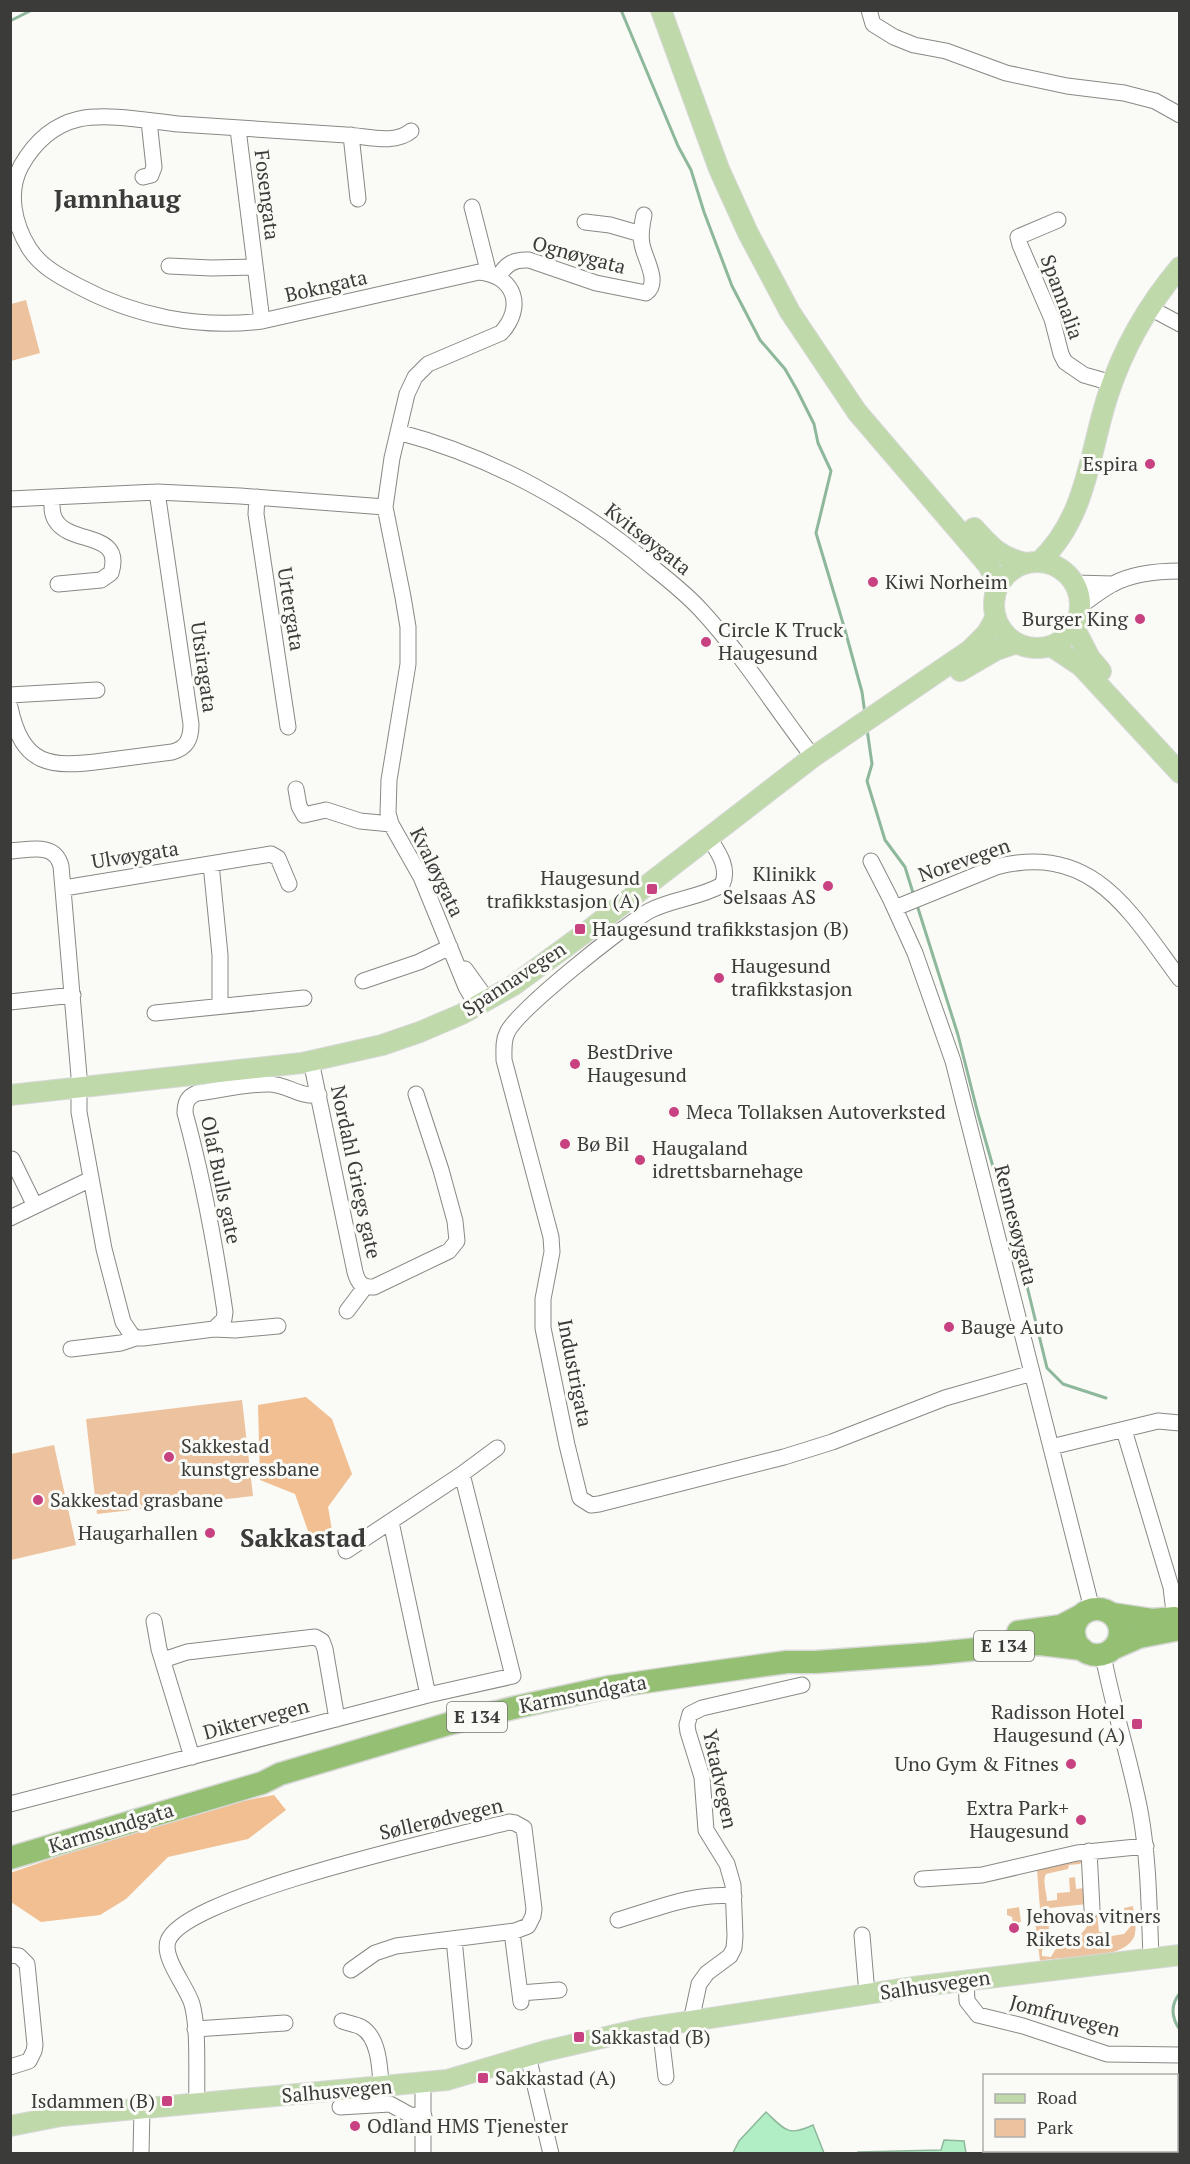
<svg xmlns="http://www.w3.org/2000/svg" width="1190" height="2164" font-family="'PT Serif',serif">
<rect width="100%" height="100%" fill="#fafaf6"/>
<path fill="#ecc39e" d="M 26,300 L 40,353 L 11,361 L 11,304 Z
M 242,1400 L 253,1496 L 97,1514 L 86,1419 Z
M 54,1445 L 76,1545 L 11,1560 L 11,1454 Z
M 1079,1858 L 1084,1860 L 1080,1864 L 1069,1865 L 1068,1869 L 1046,1874 C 1042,1881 1047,1893 1047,1901 L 1057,1900 L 1057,1893 L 1070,1892 L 1069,1878 L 1075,1877 L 1076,1889 L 1085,1888 L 1087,1904 L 1040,1909 L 1037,1870 L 1079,1861 Z
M 1133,1906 C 1134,1915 1138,1931 1133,1939 C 1120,1961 1063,1955 1040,1961 L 1035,1921 L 1038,1913 L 1049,1912 L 1049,1915 L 1047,1915 L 1050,1935 L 1052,1938 L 1059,1938 L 1059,1944 L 1054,1948 L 1047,1947 L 1042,1950 L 1042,1956 L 1051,1957 L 1055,1950 L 1063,1944 L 1072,1947 L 1072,1939 C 1083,1935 1089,1926 1091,1914 L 1097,1913 L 1099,1932 L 1111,1932 L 1109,1935 L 1111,1936 L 1124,1934 L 1131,1926 L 1125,1923 L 1124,1908 Z
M 1019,1907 L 1021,1922 L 1013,1923 L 1012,1917 L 1007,1915 L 1007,1909 Z"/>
<path fill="#f1bf91" d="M 306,1397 L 332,1419 L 352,1474 L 328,1507 L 333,1536 L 313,1545 L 295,1494 L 260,1480 L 258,1405 Z
M 274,1795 L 286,1810 L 248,1839 L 168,1857 L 126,1899 L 100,1915 L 41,1922 L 11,1902 L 10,1873 L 195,1810 Z"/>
<path fill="#b1eec5" stroke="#8eb89b" stroke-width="1.5" d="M 766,2112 C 785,2130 788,2137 813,2125 L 824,2153 L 733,2153 L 739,2141 Z
M 944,2140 L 964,2141 L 966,2153 L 858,2153 L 858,2152 L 941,2150 Z"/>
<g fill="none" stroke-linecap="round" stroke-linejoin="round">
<path stroke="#8eb89b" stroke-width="3" d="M 328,10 L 339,10
M 621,10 L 678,146 L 691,170 L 704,212 L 732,286 L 760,340 L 785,369 L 797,390 L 814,424 L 818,443 L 831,471 L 816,533 L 845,630 L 862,692 L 865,714
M 10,21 L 32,10
M 867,729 L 872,764 L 867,781 L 885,840 L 905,867 L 914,896
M 917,905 L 958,1035 L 978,1114 L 1027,1286 L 1047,1368 L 1063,1384 L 1106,1398
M 1180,1993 C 1170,2005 1171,2017 1180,2030
M 1176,2132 L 1180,2130
M 1138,2154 L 1145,2150"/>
<defs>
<path id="minor" d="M 869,10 L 873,24 L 894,37 L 914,45 L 946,51 L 1006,73 L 1067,86 L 1124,93 L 1155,101 L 1180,115
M 238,129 L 262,321
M 411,131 C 394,145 367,136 346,135 C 290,131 234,128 179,124 C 149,121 108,113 79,119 C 53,125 34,143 21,166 C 7,192 14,224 29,248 C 40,266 59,276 78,286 C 134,316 198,329 262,321 L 479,272 C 515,276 525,307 501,333 L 428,364 L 415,377 L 407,394 L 392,458 L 385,507 L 403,597 L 408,627 L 408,664 L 389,780 L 388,813 L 391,824 L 421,877 L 466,987 L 477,1006
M 351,135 L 358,199
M 143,177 L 151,175 L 154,167 L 149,121
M 472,207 L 489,274
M 1058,220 L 1018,237 L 1020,245 L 1052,319 L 1061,354 L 1065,362 L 1084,375 L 1112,383
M 585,222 L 610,225 L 641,234
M 169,266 L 211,268 L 255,267
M 498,277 C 506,264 514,259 529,260 L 596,283 L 646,293 C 661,282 644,258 642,244 C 640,234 642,224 644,215
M 1150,308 L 1180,324
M 398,432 C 493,457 582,506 656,570 C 671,582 687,595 700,609 C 742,654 775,708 813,757
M 52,497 C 52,505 51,514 56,521 C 71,545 124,531 111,573 L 101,580 L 58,584
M 257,497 L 256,514 L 288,727
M 10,499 L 157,492 L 240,496 L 385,507
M 1074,583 L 1113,584
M 1080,606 C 1091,599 1101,590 1113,584 C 1133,573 1158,571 1180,571
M 10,695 L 97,690
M 10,707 C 22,766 50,768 103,761 C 126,758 149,755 172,752 C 187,748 191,739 191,724 L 157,492
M 296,789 L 299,806 L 304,815 L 326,810 L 360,821 L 391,824
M 709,838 C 718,852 730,868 722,885 C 699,898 672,899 649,911 C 625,925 516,1011 507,1033 C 503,1041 504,1050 504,1060 L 551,1237 L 552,1252 L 543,1299 L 543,1328 L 567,1445 L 580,1498 L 591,1505 L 599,1504 L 784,1457 L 832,1442 L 945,1398 L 1032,1373
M 10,851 C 30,850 55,842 61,866 L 79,1076 L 79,1112 L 104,1249 L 123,1322 L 131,1334 L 136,1338 L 143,1338 L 214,1329 L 224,1319 L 225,1312 C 215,1244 203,1179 185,1113 C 185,1103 187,1097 197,1093 C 220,1090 245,1084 268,1084 C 288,1084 297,1097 319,1095
M 871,861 L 890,898 L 915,953 L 953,1061 L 1092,1609
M 211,864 L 220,955 L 220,1006
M 64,888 L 271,854 L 278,858 L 289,884
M 895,908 L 996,867 C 1093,842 1130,912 1180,979
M 465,969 L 488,1001
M 363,981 L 419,962 L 450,947
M 10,1002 L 73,995
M 155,1013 L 304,998
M 311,1061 L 355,1272 C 358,1283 362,1288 374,1287 L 449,1251 L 457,1241 L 455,1221 L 441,1170 L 416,1094
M 12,1159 L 35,1206
M 10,1218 L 91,1179
M 347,1311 L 365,1287
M 214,1329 L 235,1330 L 278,1326
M 71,1349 L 121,1343 L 136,1338
M 1124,1430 L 1171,1587 L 1173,1604
M 1051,1447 L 1158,1421 L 1180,1423
M 391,1522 L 428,1695
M 346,1551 L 462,1474 L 497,1448
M 154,1621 L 159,1649 L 192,1757
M 1103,1655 C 1113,1708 1130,1759 1140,1811 C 1149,1860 1149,1909 1151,1958
M 163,1660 L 187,1652 L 315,1637 L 322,1641 L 325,1649 L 337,1719
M 10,1804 L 428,1695 L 513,1676 L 462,1474
M 1089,1851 L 1092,1909
M 922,1879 L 982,1875 L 1077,1853 L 1146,1846
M 618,1920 C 656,1909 695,1892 734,1896
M 512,1932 L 521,2002
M 862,1935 L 867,1994
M 454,1939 L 464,2041
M 10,1955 L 19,1956 L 27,1964 L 35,2045 L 34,2051 L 29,2061 L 10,2067
M 966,1981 L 967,2001 L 978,2015 L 1023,2026 L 1107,2054 L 1180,2055
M 520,1993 L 559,1990
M 342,2021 C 348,2023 355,2024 361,2027 C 379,2037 380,2068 381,2086
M 691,2021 L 699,1984 L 707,1973 L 730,1956 L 734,1948 L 735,1936 L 733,1885 L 727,1864 L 706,1830 L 702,1777 L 688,1732 L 687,1725 L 690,1714 L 702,1708 L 802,1685
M 660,2026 L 666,2077
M 195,2029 L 285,2023
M 528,2056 L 551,2154
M 423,2083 L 423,2154
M 197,2104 C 196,2076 199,2029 192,2004 C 187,1987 162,1958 168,1941 C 184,1895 455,1836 509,1822 L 515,1823 L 524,1828 L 534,1909 L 533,1916 L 528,1926 L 515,1931 L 396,1946 L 375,1953 L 351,1970
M 340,2107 L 390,2104 L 410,2115 L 424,2116
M 141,2154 L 142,2108"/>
<path id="major" d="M 661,10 L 719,169 L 748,233 L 790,312 L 857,412 L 988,565 L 995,579 L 995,597
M 974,528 C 991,547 1001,558 1026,563
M 1039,562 C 1087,518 1089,453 1108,395 C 1123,349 1148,305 1180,267
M994 605a43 43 0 1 1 86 0a43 43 0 1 1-86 0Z
M 1074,627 L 1090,658 L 1101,671
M 1051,646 L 1081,666 L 1180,773
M 960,671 L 996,650 L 1017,643
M 10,1095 L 302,1063 L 382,1045 L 420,1032 L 462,1014 L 514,985 L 593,927 L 813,757 L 970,650 L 987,633 L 996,617
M 10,2126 L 61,2116 L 447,2080 L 545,2051 L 645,2028 L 913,1987 L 1180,1955"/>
<path id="highway" d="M1074 1632a23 23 0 1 1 46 0a23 23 0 1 1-46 0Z
M 1112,1614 L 1152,1620 L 1175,1618
M 1018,1632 L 1061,1626 L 1080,1616
M 1114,1648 L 1139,1637 L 1180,1629
M 10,1858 L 262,1783 L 280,1774 L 448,1724 L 517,1707 L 609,1687 L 678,1677 L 787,1662 L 816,1662 L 927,1654 L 1019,1645 L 1040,1644 L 1082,1649"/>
</defs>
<use href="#minor" stroke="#888885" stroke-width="17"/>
<use href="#major" stroke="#d8d8d8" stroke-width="22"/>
<use href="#highway" stroke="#d8d8d8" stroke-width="25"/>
<use href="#minor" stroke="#fff" stroke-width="15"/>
<use href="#major" stroke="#bfd9ab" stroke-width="20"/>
<use href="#highway" stroke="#95c073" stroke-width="22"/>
</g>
<g fill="#c84180" stroke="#fafaf6" stroke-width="2">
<circle cx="1150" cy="464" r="6"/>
<circle cx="873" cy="582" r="6"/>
<circle cx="1140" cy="619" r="6"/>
<circle cx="706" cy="642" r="6"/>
<circle cx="828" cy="886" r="6"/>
<rect x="646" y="883" width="12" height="12" rx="3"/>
<rect x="574" y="923" width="12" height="12" rx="3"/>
<circle cx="719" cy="978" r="6"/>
<circle cx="575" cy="1064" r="6"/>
<circle cx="674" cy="1112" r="6"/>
<circle cx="565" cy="1144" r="6"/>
<circle cx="640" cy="1160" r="6"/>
<circle cx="949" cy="1327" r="6"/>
<circle cx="169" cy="1457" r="6"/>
<circle cx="38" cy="1500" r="6"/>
<circle cx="210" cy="1533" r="6"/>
<rect x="1131" y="1718" width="12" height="12" rx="3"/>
<circle cx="1071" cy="1764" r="6"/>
<circle cx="1081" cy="1820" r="6"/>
<circle cx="1014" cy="1928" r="6"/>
<rect x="573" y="2031" width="12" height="12" rx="3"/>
<rect x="477" y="2072" width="12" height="12" rx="3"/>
<rect x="161" y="2095" width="12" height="12" rx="3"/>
<circle cx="355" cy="2126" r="6"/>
</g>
<g text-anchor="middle" stroke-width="6" stroke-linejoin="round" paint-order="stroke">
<g fill="#fafaf6" stroke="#747472" stroke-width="1.5">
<rect x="974" y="1631" width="60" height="30" rx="4.5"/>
<rect x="447" y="1702" width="60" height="30" rx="4.5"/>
</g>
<g font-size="18" font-weight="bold" fill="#3b3b3a">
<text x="1004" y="1652">E 134</text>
<text x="477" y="1723">E 134</text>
</g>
<g font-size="20" fill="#3b3b3a" stroke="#fafaf6">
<text transform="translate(267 195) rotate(83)" y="7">Fosengata</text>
<text transform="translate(579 255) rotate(15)" y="7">Ognøygata</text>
<text transform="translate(326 286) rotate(-13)" y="7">Bokngata</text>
<text transform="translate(1062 297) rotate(70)" y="7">Spannalia</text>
<text transform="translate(648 539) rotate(38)" y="7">Kvitsøygata</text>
<text transform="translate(291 609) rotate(81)" y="7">Urtergata</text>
<text transform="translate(204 667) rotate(82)" y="7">Utsiragata</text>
<text transform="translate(135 855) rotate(-9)" y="7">Ulvøygata</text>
<text transform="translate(964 860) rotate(-19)" y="7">Norevegen</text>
<text transform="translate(437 872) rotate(64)" y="7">Kvaløygata</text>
<text transform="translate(514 979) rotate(-33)" y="7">Spannavegen</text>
<text transform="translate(356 1172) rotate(78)" y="7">Nordahl Griegs gate</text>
<text transform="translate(221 1180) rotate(78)" y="7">Olaf Bulls gate</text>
<text transform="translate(1016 1225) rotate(76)" y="7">Rennesøygata</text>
<text transform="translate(575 1373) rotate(79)" y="7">Industrigata</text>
<text transform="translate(583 1694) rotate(-11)" y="7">Karmsundgata</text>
<text transform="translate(256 1719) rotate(-15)" y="7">Diktervegen</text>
<text transform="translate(720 1779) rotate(78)" y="7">Ystadvegen</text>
<text transform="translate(441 1819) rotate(-13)" y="7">Søllerødvegen</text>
<text transform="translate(111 1828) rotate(-17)" y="7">Karmsundgata</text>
<text transform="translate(935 1985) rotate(-8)" y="7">Salhusvegen</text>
<text transform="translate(1065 2016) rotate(15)" y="7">Jomfruvegen</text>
<text transform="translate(337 2091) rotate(-5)" y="7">Salhusvegen</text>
</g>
<g font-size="20" fill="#3b3b3a" stroke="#fafaf6" text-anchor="start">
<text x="1138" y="471" text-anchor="end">Espira</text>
<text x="885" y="589">Kiwi Norheim</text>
<text x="1128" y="626" text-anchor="end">Burger King</text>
<text x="718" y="637">Circle K Truck<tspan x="718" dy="23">Haugesund</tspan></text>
<text x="816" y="881" text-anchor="end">Klinikk<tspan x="816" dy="23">Selsaas AS</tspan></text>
<text x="640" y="885" text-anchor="end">Haugesund<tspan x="640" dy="23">trafikkstasjon (A)</tspan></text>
<text x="592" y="936">Haugesund trafikkstasjon (B)</text>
<text x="731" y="973">Haugesund<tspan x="731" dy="23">trafikkstasjon</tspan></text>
<text x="587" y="1059">BestDrive<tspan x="587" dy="23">Haugesund</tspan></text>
<text x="686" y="1119">Meca Tollaksen Autoverksted</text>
<text x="577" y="1151">Bø Bil</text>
<text x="652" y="1155">Haugaland<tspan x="652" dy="23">idrettsbarnehage</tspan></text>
<text x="961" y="1334">Bauge Auto</text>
<text x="181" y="1453">Sakkestad<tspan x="181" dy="23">kunstgressbane</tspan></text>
<text x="50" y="1507">Sakkestad grasbane</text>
<text x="198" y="1540" text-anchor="end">Haugarhallen</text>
<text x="1125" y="1719" text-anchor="end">Radisson Hotel<tspan x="1125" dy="23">Haugesund (A)</tspan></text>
<text x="1059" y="1771" text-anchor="end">Uno Gym &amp; Fitnes</text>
<text x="1069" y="1815" text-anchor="end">Extra Park+<tspan x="1069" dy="23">Haugesund</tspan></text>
<text x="1026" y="1923">Jehovas vitners<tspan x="1026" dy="23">Rikets sal</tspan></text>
<text x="591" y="2044">Sakkastad (B)</text>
<text x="495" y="2085">Sakkastad (A)</text>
<text x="155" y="2108" text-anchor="end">Isdammen (B)</text>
<text x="367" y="2133">Odland HMS Tjenester</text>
</g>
<g font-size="26" font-weight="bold" fill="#3b3b3a" stroke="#fafaf6">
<text x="117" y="208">Jamnhaug</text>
<text x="303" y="1547">Sakkastad</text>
</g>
</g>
<rect width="1190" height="2164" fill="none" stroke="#3b3b3a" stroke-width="24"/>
<rect x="983" y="2074" width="195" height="78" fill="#fafaf6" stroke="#aeaeab" stroke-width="1.5"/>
<rect x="995" y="2094" width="30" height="9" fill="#bfd9ab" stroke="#aeaeab" stroke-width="1.5"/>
<text x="1037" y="2104" font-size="18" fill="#3b3b3a">Road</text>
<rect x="995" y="2119" width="30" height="18" fill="#ecc39e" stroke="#aeaeab" stroke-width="1.5"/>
<text x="1037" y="2134" font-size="18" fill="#3b3b3a">Park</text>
</svg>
